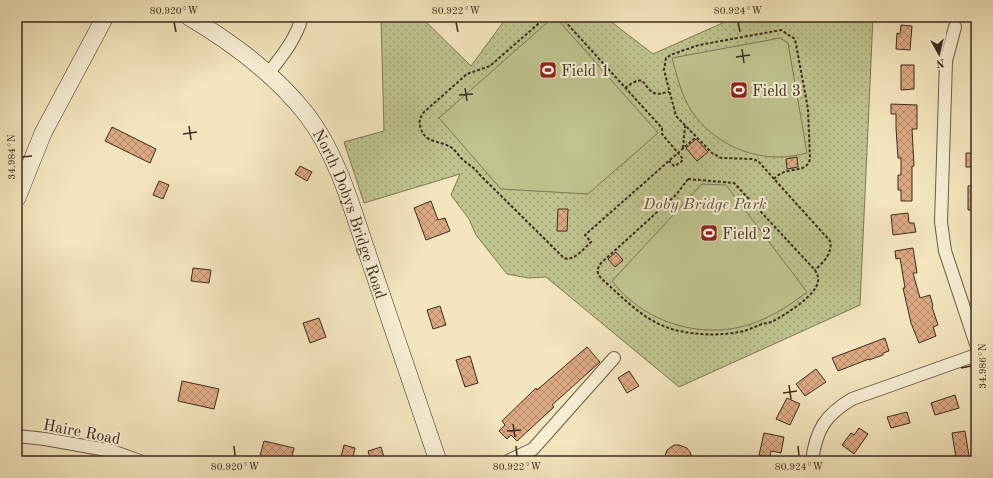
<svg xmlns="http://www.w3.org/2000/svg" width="993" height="478" font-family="'Old Standard TT',serif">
<defs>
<pattern id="grass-dots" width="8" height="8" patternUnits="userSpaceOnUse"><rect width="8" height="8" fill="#bfc38e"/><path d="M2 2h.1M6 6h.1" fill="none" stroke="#9d9f73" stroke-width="1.8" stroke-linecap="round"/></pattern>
<pattern id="building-cross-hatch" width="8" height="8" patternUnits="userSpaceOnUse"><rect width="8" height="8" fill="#dda983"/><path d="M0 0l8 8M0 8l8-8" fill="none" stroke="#b58a6b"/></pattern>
</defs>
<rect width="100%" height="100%" fill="#f3e5bd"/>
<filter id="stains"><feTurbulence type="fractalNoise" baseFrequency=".005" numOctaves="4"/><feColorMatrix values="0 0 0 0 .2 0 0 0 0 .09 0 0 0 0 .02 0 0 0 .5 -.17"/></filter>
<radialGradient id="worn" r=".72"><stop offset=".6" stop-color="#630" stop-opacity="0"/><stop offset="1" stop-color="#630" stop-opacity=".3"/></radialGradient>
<path fill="url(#grass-dots)" stroke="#7e7756" d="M 381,17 L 421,17 L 471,66 L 507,17 L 605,17 L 653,54 L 736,17 L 873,17 L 860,305 L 679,387 L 546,277 L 528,278 L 507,274 L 476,235 L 469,219 L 451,195 L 460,174 L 364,203 L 344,142 L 384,131 Z"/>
<path fill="#bfc38e" stroke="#7e7756" d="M 550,20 L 559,21 L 658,133 L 588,194 L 501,189 L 439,118 Z
M 780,38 L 788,43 L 807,153 C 798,155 789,157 780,157 C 742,158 701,135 685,99 C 679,86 676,72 672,58 Z
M 702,184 L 726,185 L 807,292 C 794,302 781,311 766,318 C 721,340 666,331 629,299 C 622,293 617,287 612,281 Z"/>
<path fill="url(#building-cross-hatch)" stroke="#3e2b1e" d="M 901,25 L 912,26 L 910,50 L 896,49 L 897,33 L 900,34 Z
M 901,65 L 914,65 L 914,89 L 901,90 Z
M 891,104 L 917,105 L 917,129 L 912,129 L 914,166 L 912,166 L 912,201 L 901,201 L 901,190 L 898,190 L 898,175 L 901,175 L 901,158 L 898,158 L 896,128 L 896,114 L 891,114 Z
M 112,127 L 156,149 L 150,163 L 105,141 Z
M 696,139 L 708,152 L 697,161 L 686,148 Z
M 966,153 L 976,153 L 976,167 L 966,167 Z
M 797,157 L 798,167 L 787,169 L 786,159 Z
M 300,166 L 312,172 L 307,181 L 295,174 Z
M 159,181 L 169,185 L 163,199 L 153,195 Z
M 976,185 L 976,209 L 968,210 L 968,186 Z
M 431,201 L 438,220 L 445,218 L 450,231 L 426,240 L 414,208 Z
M 558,209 L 568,209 L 567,231 L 557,231 Z
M 908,213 L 909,223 L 914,223 L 916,232 L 893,235 L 891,215 Z
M 913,248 L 917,273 L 913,273 L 920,298 L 930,295 L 933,306 L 932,307 L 938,325 L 933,327 L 936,336 L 919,343 L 911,323 L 903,288 L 905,288 L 900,258 L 896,259 L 895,251 Z
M 616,252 L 623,260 L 615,267 L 608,259 Z
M 193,268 L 211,270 L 209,283 L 191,281 Z
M 440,306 L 446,325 L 433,329 L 427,310 Z
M 319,318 L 326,337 L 310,343 L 303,323 Z
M 885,338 L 889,351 L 883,353 L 883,355 L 869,360 L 869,359 L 838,371 L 832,358 Z
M 587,347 L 600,362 L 552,405 L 554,407 L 517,441 L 511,435 L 507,439 L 499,431 L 505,425 L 502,421 L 536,388 L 537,390 Z
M 470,356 L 478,383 L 465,387 L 456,360 Z
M 816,369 L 826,382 L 805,396 L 796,384 Z
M 629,371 L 639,386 L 627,393 L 618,378 Z
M 182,381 L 219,389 L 214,409 L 178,401 Z
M 955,395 L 959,408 L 935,415 L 931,403 Z
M 787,398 L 800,404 L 790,425 L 776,419 Z
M 907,412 L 910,423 L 891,428 L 887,417 Z
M 859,428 L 868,434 L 854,454 L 842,445 L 851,433 L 854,435 Z
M 965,431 L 969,456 L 956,458 L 952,433 Z
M 764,433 L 784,437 L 781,453 L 771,451 L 770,457 L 759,455 Z
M 264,441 L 294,448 L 291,461 L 281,461 L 260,456 Z
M 344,445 L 355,448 L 352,461 L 340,461 Z
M 674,445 L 679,445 L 687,448 L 690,452 L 693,461 L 663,461 L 667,450 Z
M 381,447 L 385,461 L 371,461 L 368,451 Z"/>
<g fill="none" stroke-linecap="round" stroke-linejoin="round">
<defs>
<path id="street" d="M 955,27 L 946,61 L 941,222 L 945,251 L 976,344
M 268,74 C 282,56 296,39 302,17
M 17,436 L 45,439 L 112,451 L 140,461
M 508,461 L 533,449 L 614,358
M 812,461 C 816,430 825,415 852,399 L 976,355"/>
<g id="secondary">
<path id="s1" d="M 189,17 C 233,43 275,74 307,115 C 340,158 355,219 373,270 C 394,333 416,397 438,461"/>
<path d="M 17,198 L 43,133 L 105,17"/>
</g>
</defs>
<use href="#street" stroke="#6b5a46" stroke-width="14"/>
<use href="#secondary" stroke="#3e2b1e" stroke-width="18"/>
<path stroke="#3e2b1e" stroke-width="2" stroke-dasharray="3 2" stroke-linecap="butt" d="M 546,17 L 490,66 L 467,74 L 424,112 C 420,117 418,122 421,129 C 426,144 441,140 452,148 C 456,151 459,156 463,160 C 469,165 474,167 479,174 L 564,258 C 574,262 584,248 591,242 L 585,235 L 696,137
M 561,17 L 662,128 L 662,134 L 683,159 L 681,162 L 674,166 L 669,161
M 625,88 C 649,70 641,90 657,94 C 661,94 665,92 669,92
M 683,148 L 685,126
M 688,179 L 734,183 L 815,270 C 817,274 819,277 818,281 C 817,295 785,315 773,321 C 770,323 766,323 762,324 C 754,327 747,331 739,332 C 718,336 696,335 675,330 C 645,322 623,298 601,278 C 596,272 597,269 601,263 L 676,195 Z
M 774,179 C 776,177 779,174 782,173 C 792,168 807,172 810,159 L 808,109 L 795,39 L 781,30 L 699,45 L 673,54 L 666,58 L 664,70 L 676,116 L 712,153 L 721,158 L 752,159 L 758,161 L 830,241 C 833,253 823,263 815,270"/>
<use href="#street" stroke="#f7eed4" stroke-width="12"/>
<use href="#secondary" stroke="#f7eed4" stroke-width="17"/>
</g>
<path fill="none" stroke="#3e2b1e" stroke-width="1.5" d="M 174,22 L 176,32M 456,22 L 458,32M 738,22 L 740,32M 742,49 L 744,63M 736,57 L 750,55M 465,88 L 467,101M 459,95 L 473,94M 189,126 L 191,140M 183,134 L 197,132M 22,157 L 32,156M 961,368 L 971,366M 789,385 L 791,399M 783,393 L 797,391M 513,424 L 515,437M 507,431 L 521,430M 234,446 L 235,456M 516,446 L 517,456M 798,446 L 799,456"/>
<defs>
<symbol id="stadium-square" viewBox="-11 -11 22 22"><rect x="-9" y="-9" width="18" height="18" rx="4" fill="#8f2418" stroke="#f7eed4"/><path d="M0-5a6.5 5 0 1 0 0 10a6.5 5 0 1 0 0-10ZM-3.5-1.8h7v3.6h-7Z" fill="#fff"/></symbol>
</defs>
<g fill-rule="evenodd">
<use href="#stadium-square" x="538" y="60" width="20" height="20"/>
<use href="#stadium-square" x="729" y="80" width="20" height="20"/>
<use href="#stadium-square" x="699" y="223" width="20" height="20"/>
</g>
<g text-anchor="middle" stroke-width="4" stroke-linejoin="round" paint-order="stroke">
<g font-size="16" fill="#3e2b1e" stroke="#f7eed4" text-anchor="start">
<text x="561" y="76">Field 1</text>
<text x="752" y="96">Field 3</text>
<text x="722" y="239">Field 2</text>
</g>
<g font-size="16" font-style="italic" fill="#5e513a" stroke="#f7eed4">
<text x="705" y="209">Doby Bridge Park</text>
</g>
<g font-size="16" fill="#3e2b1e" stroke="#f7eed4">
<text dy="6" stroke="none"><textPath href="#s1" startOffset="263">North Dobys Bridge Road</textPath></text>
<text transform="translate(82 431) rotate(11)" y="6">Haire Road</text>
</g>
</g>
<rect width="993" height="478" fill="none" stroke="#f3e5bd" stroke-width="44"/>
<g transform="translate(939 54) rotate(172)" stroke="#f7eed4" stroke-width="3" paint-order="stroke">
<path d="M0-3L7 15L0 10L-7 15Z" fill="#3e2b1e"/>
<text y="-6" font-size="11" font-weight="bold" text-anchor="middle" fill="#3e2b1e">N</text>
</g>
<rect x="22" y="22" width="949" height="434" fill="none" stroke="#3e2b1e" stroke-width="1.5"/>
<g font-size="10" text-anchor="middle" fill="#3e2b1e">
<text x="174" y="14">80.920°W</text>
<text x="456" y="14">80.922°W</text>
<text x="738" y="14">80.924°W</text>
<text transform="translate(11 157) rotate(-90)" y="4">34.984°N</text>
<text transform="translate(982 366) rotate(-90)" y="4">34.986°N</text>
<text x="235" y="470">80.920°W</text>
<text x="517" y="470">80.922°W</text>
<text x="799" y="470">80.924°W</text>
</g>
<rect width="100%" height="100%" filter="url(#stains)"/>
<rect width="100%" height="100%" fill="url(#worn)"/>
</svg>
